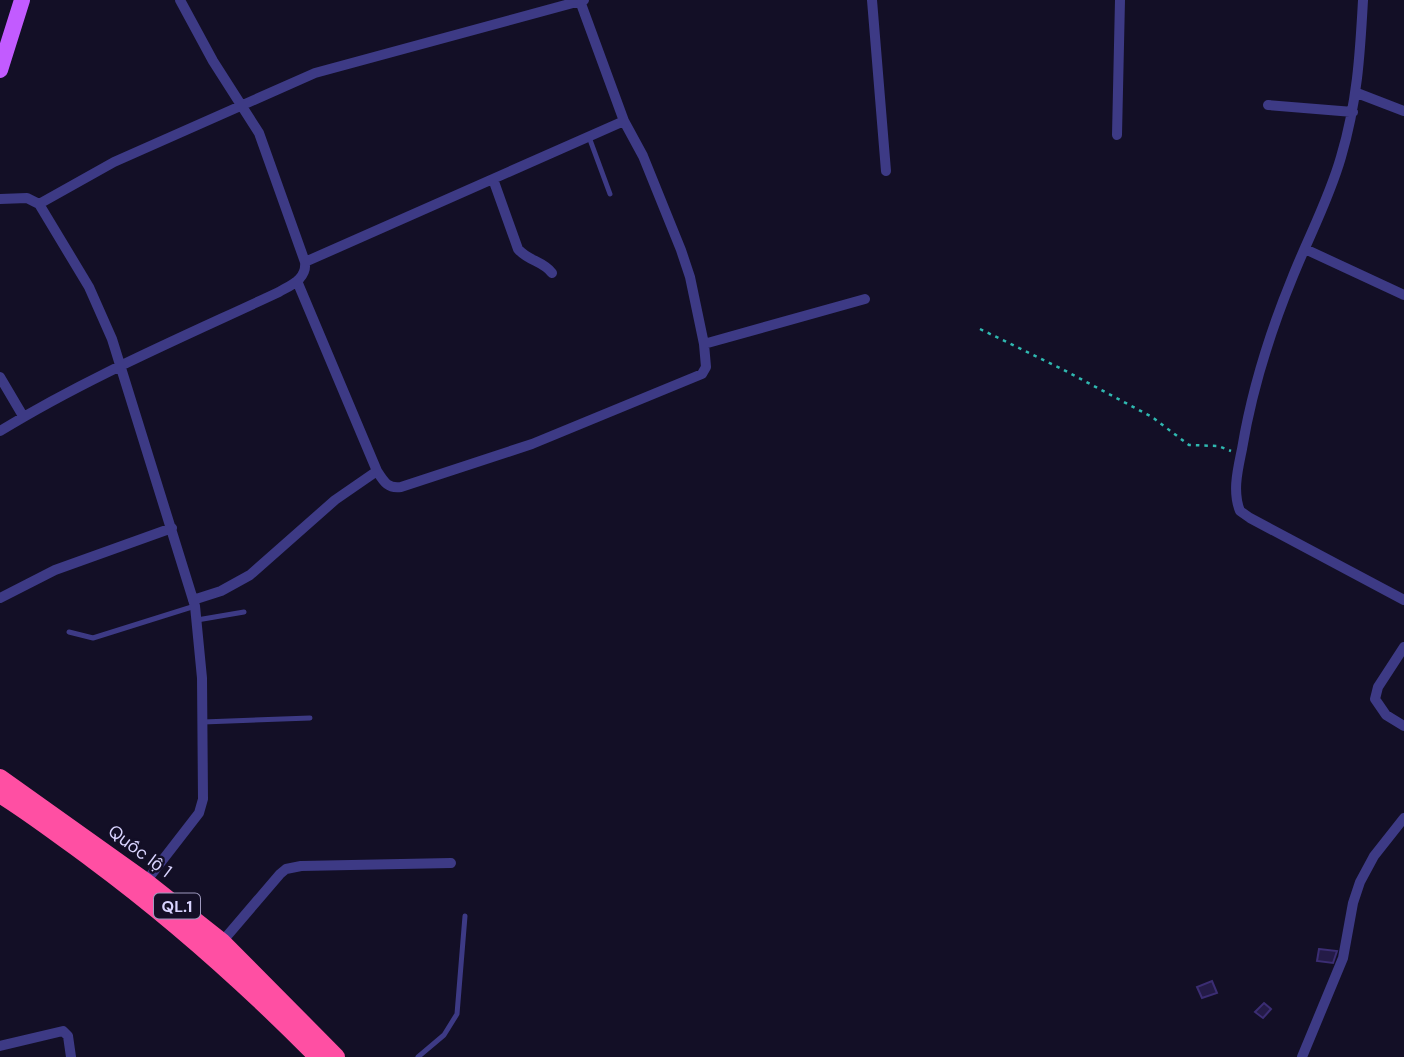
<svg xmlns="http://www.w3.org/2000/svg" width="1404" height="1057" font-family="'DM Sans',sans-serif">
<rect width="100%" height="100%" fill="#130f26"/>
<path fill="#241b47" stroke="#3b2d73" stroke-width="2" d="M 1319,949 L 1337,951 L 1333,963 L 1317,961 Z
M 1212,981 L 1217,993 L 1202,998 L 1197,987 Z
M 1264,1003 L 1271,1009 L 1263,1018 L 1255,1012 Z"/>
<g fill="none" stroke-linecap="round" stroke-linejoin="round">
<path stroke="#2fb8b0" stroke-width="2.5" stroke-dasharray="3.5 5" stroke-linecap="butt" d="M 980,329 L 1062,369 L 1152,417 L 1189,445 L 1218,446 L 1231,451"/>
<path stroke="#3d3a85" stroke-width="5" d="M 589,137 L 610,194
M 197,620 L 244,612
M 69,632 L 93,638 L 195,606
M 203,722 L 310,718
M 418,1057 L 444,1035 L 457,1014 L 465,916"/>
<path stroke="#3d3a85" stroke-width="10" d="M 872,0 L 886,171
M 1363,0 C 1360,56 1357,103 1341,157 C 1329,199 1309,236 1293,276 C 1270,332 1252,389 1242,449 C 1238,469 1232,491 1240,511 L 1250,518 L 1404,600
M 1357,93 L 1404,111
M 1268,105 L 1353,112
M 1117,135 L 1120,0
M 493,179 L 518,249 C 528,261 543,261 552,273
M 0,199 L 27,198 L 39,204 L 89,287 L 112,339 L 195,606 L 202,678 L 203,799 L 199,813 L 144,884
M 39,204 L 114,162 L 315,73 L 584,0
M 1305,249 L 1404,295
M 305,262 L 624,121
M 297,281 L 377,471 C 384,482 388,489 401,487 L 532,444 L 702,374 L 706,367 L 704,344 L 690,277 L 681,250 L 643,156 L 624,121 L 580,1
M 704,344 L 865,299
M 0,377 L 23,416
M 0,431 C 88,377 185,336 279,292 C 291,285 307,279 305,262 L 259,133 L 213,61 L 180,0
M 0,598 L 55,570 L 172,528
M 193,600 L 221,591 L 250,575 L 335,500 L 377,471
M 1404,647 L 1378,687 L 1375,699 L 1386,715 L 1404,726
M 221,943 L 280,874 L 286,869 L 301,866 L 451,863
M 0,1046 L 63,1031 L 68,1036 L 71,1057
M 1302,1057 L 1343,958 L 1353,903 L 1360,882 L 1374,856 L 1404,818"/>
<path stroke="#c25bff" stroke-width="16" d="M 0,70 L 22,0"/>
<path stroke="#ff4fa3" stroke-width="18" d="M 0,778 L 146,882 L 222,942 L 336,1057
M 0,794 C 32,814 62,837 92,859 C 173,919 247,985 318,1057"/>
</g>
<g text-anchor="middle" stroke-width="5" stroke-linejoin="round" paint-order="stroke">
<rect fill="#130f26" stroke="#9e99be" stroke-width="2" x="154" y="893.5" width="46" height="25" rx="5"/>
<g font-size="16" font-weight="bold" fill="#d9d4ff">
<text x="177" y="912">QL.1</text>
</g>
<g font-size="18" fill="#d9d4ff" stroke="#130f26">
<text transform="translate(140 851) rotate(37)" y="6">Quốc lộ 1</text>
</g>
</g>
</svg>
